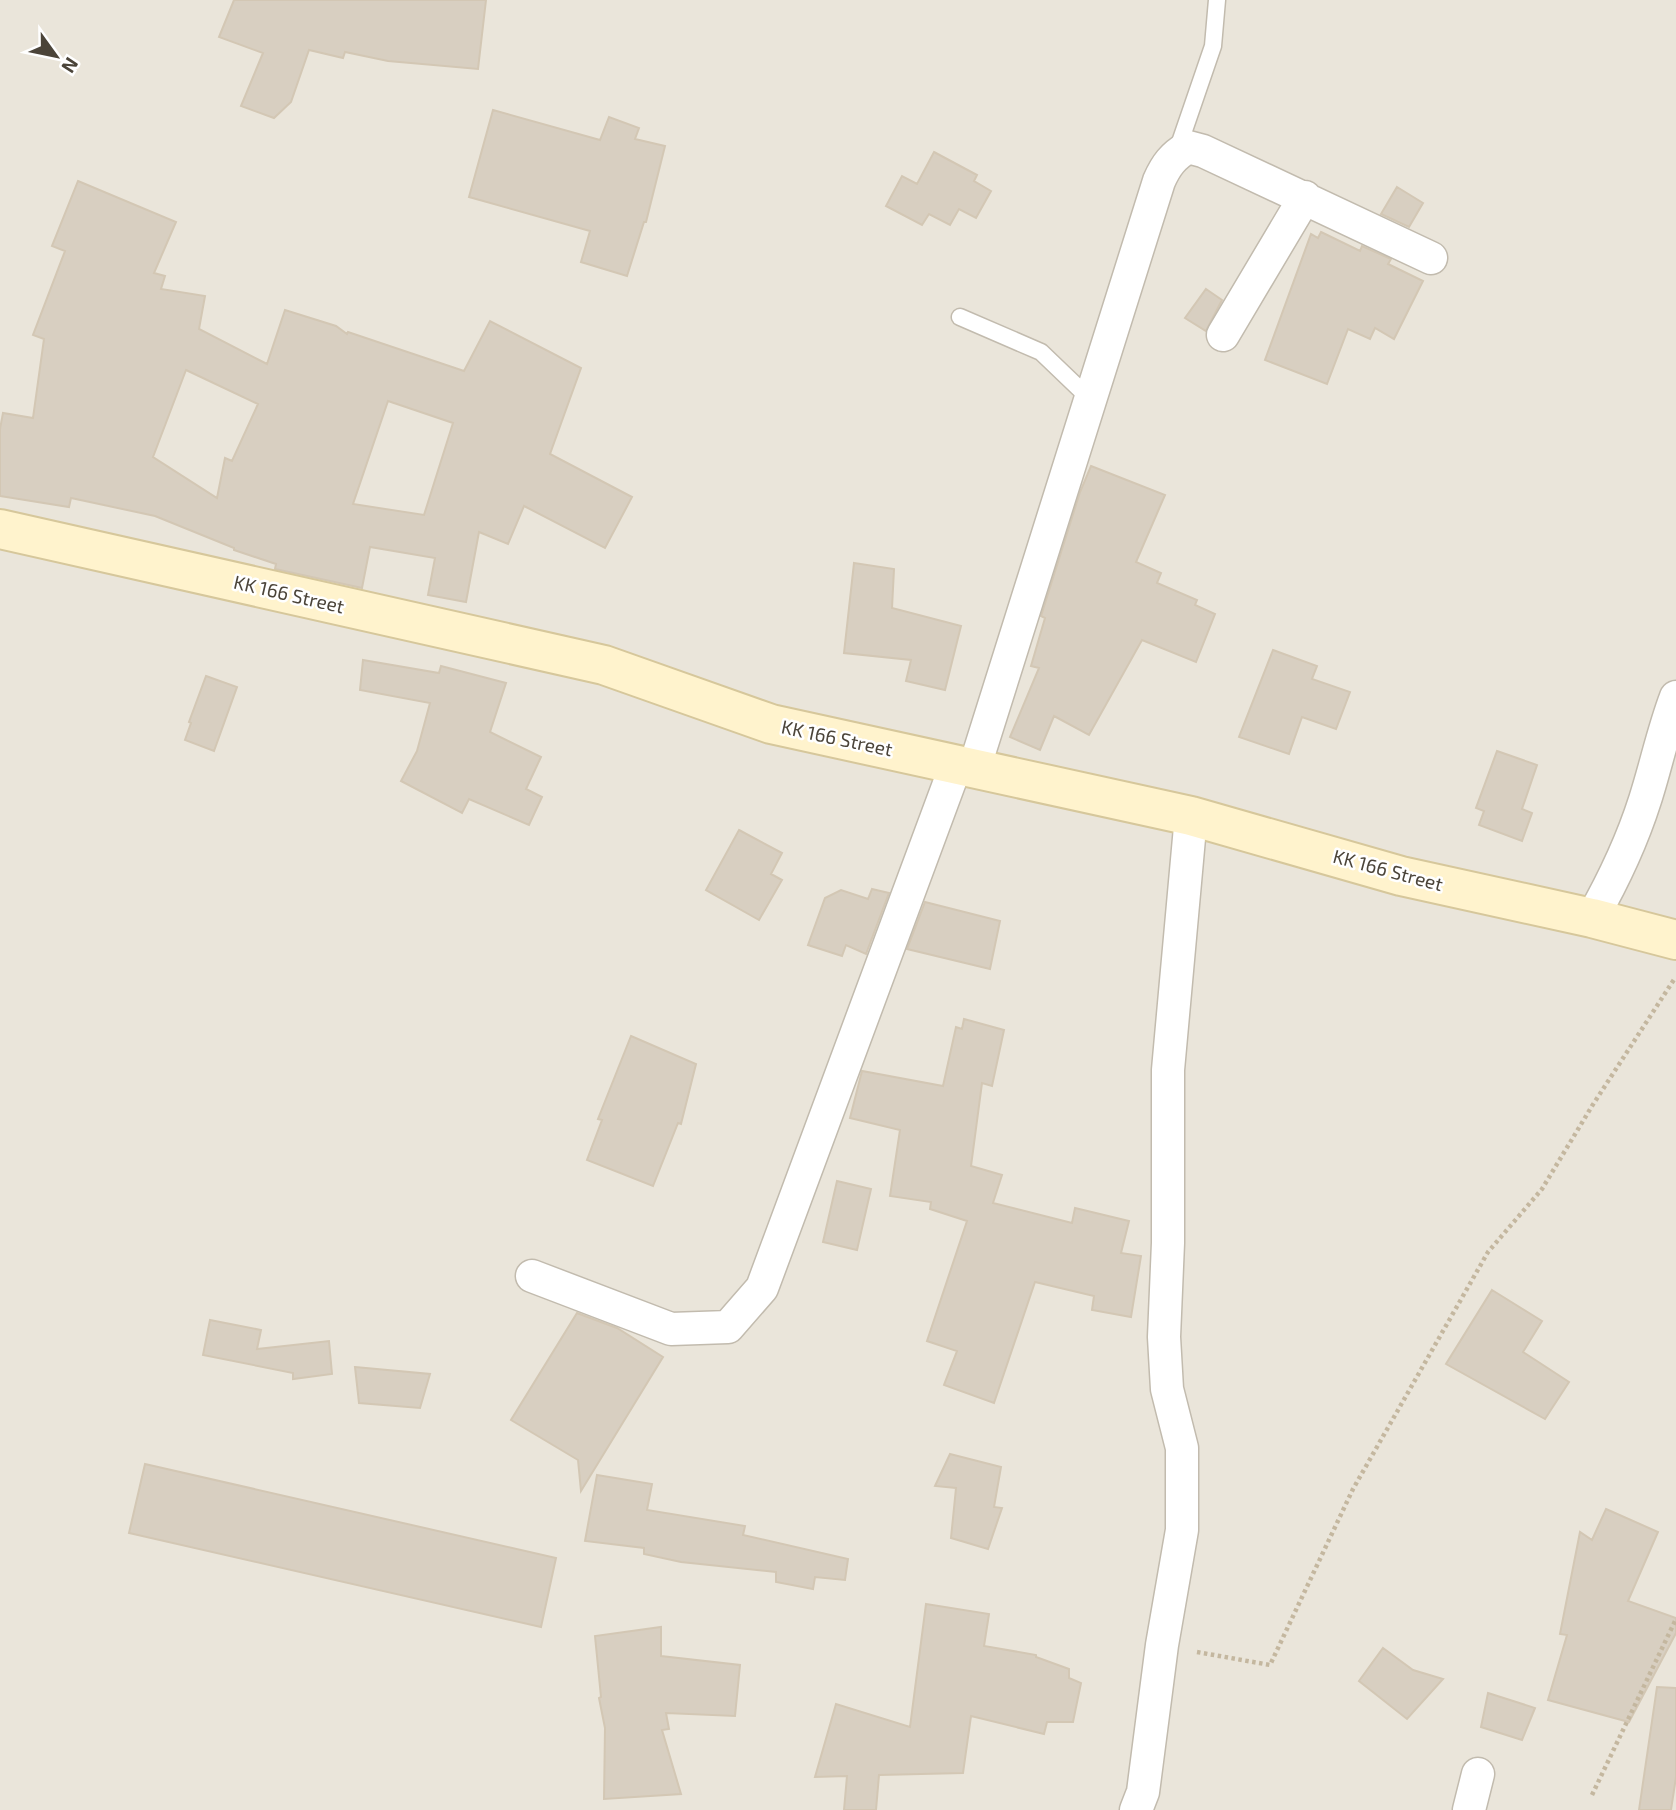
<svg xmlns="http://www.w3.org/2000/svg" width="1676" height="1810" font-family="'Exo 2',sans-serif">
<rect width="100%" height="100%" fill="#f6f3ec"/>
<path fill="#eae5da" d="M 0,0 L 1676,0 L 1676,1810 L 0,1810 Z"/>
<path fill="#d8cfc1" stroke="#d3c7b4" stroke-width="2" fill-rule="evenodd" d="M 234,0 L 486,0 L 478,69 L 388,61 L 345,52 L 343,58 L 309,50 L 291,102 L 274,118 L 241,106 L 263,53 L 219,37 Z
M 493,110 L 600,140 L 609,117 L 639,128 L 635,139 L 665,146 L 646,222 L 644,222 L 627,276 L 581,262 L 590,231 L 469,197 Z
M 934,152 L 977,175 L 974,181 L 991,191 L 976,218 L 959,209 L 950,225 L 929,214 L 922,225 L 886,206 L 902,176 L 917,184 Z
M 78,181 L 176,222 L 154,273 L 165,276 L 161,289 L 205,296 L 199,329 L 267,364 L 285,310 L 336,326 L 347,334 L 348,332 L 464,371 L 490,321 L 581,368 L 550,454 L 632,497 L 605,548 L 524,506 L 508,544 L 479,532 L 466,602 L 428,595 L 435,558 L 370,547 L 362,588 L 275,569 L 276,564 L 234,550 L 234,548 L 155,516 L 71,498 L 69,507 L 0,496 L 0,429 L 3,413 L 33,418 L 44,339 L 33,335 L 65,251 L 52,246 ZM 186,370 L 258,404 L 232,461 L 225,458 L 217,498 L 153,457 ZM 388,401 L 453,423 L 424,515 L 353,504 Z
M 1397,187 L 1423,203 L 1409,227 L 1381,214 Z
M 1321,232 L 1360,251 L 1362,246 L 1391,259 L 1388,264 L 1423,281 L 1394,339 L 1375,328 L 1370,339 L 1348,329 L 1327,384 L 1265,360 L 1311,234 L 1318,238 Z
M 1206,289 L 1222,300 L 1206,331 L 1185,318 Z
M 1091,466 L 1165,495 L 1136,562 L 1161,573 L 1157,583 L 1197,600 L 1195,605 L 1215,614 L 1196,662 L 1142,640 L 1089,735 L 1054,716 L 1040,750 L 1010,737 L 1039,668 L 1031,666 L 1045,618 L 1041,616 L 1080,492 Z
M 854,563 L 894,569 L 892,608 L 961,626 L 945,690 L 906,681 L 911,660 L 844,653 Z
M 1273,650 L 1317,666 L 1312,679 L 1350,692 L 1336,729 L 1302,717 L 1289,754 L 1239,737 Z
M 363,660 L 439,673 L 441,666 L 506,683 L 490,732 L 541,757 L 526,789 L 542,797 L 529,825 L 469,799 L 462,813 L 401,781 L 417,751 L 430,703 L 360,690 Z
M 206,676 L 237,687 L 214,751 L 185,740 L 191,723 L 189,722 Z
M 1497,751 L 1537,765 L 1522,809 L 1532,813 L 1522,841 L 1479,825 L 1484,811 L 1476,808 Z
M 739,830 L 782,853 L 771,874 L 782,880 L 759,920 L 706,890 Z
M 872,889 L 889,893 L 866,954 L 846,945 L 842,956 L 808,945 L 825,898 L 841,890 L 868,899 Z
M 925,902 L 1000,921 L 990,969 L 907,949 Z
M 964,1019 L 1004,1030 L 992,1086 L 982,1083 L 971,1166 L 1002,1175 L 993,1203 L 1072,1223 L 1075,1208 L 1129,1221 L 1121,1253 L 1141,1256 L 1131,1317 L 1092,1310 L 1094,1296 L 1035,1282 L 994,1403 L 944,1385 L 957,1351 L 927,1341 L 967,1221 L 930,1209 L 931,1202 L 890,1196 L 900,1130 L 850,1118 L 862,1071 L 943,1086 L 956,1027 L 962,1029 Z
M 631,1036 L 696,1064 L 681,1124 L 678,1123 L 653,1186 L 587,1160 L 602,1120 L 598,1119 Z
M 837,1181 L 871,1189 L 857,1250 L 823,1242 Z
M 1492,1290 L 1542,1321 L 1523,1352 L 1569,1382 L 1545,1419 L 1446,1364 Z
M 577,1313 L 617,1328 L 663,1357 L 581,1491 L 578,1460 L 511,1420 Z
M 210,1320 L 261,1330 L 257,1349 L 329,1341 L 332,1374 L 293,1379 L 293,1373 L 203,1355 Z
M 355,1367 L 430,1374 L 420,1408 L 359,1403 Z
M 950,1454 L 1001,1467 L 994,1507 L 1002,1508 L 988,1549 L 951,1538 L 956,1488 L 935,1486 Z
M 145,1464 L 556,1558 L 541,1627 L 129,1533 Z
M 597,1475 L 652,1484 L 647,1510 L 745,1526 L 743,1535 L 848,1559 L 845,1580 L 815,1577 L 813,1589 L 776,1582 L 776,1572 L 681,1562 L 644,1554 L 644,1548 L 585,1541 Z
M 1606,1509 L 1658,1532 L 1628,1601 L 1676,1618 L 1676,1633 L 1629,1722 L 1548,1700 L 1567,1635 L 1560,1634 L 1580,1532 L 1592,1540 Z
M 926,1604 L 989,1614 L 984,1646 L 1036,1655 L 1036,1657 L 1069,1669 L 1069,1678 L 1081,1683 L 1073,1722 L 1047,1722 L 1044,1734 L 971,1716 L 963,1773 L 879,1775 L 876,1810 L 844,1810 L 847,1776 L 815,1777 L 836,1704 L 910,1727 Z
M 661,1627 L 661,1656 L 740,1665 L 735,1716 L 666,1713 L 669,1729 L 662,1730 L 681,1794 L 604,1799 L 605,1728 L 599,1698 L 601,1697 L 595,1636 Z
M 1383,1648 L 1413,1670 L 1443,1679 L 1407,1719 L 1359,1681 Z
M 1657,1687 L 1676,1688 L 1676,1777 L 1671,1810 L 1639,1810 Z
M 1488,1693 L 1535,1708 L 1522,1740 L 1481,1727 Z"/>
<g fill="none" stroke-linecap="round" stroke-linejoin="round">
<defs>
<path id="lane" d="M 1177,151 L 1213,46 L 1217,0
M 960,317 L 1041,352 L 1089,398"/>
<path id="street" d="M 1223,335 L 1305,197
M 974,769 L 1159,181 C 1166,165 1173,156 1188,147 L 1203,151 L 1431,258
M 1592,918 C 1613,881 1632,841 1645,800 C 1656,766 1663,731 1676,697
M 532,1276 L 671,1329 L 728,1327 L 762,1288 L 956,765
M 1136,1810 L 1143,1792 L 1162,1645 L 1182,1530 L 1182,1448 L 1167,1389 L 1164,1337 L 1168,1243 L 1168,1070 L 1191,816
M 1469,1810 L 1478,1774"/>
<path id="secondary" d="M 0,529 L 604,665 L 771,724 L 1191,816 L 1401,876 L 1592,918 L 1676,940"/>
</defs>
<use href="#lane" stroke="#c2bbae" stroke-width="19"/>
<use href="#street" stroke="#c2bbae" stroke-width="35"/>
<use href="#secondary" stroke="#d6c79b" stroke-width="42"/>
<path stroke="#c4b79f" stroke-width="4.5" stroke-dasharray="3.5 3.5" stroke-linecap="butt" d="M 1197,1652 L 1270,1665 L 1353,1489 L 1488,1252 L 1542,1189 L 1592,1106 L 1675,978
M 1592,1795 L 1676,1619"/>
<use href="#lane" stroke="#fff" stroke-width="16"/>
<use href="#street" stroke="#fff" stroke-width="32"/>
<use href="#secondary" stroke="#fff3cd" stroke-width="38"/>
</g>
<g text-anchor="middle" stroke-width="5" stroke-linejoin="round" paint-order="stroke">
<g font-size="19" fill="#4b4439" stroke="#fff">
<text transform="translate(289 594) rotate(13)" y="7">KK 166 Street</text>
<text transform="translate(837 738) rotate(12)" y="7">KK 166 Street</text>
<text transform="translate(1388 870) rotate(15)" y="7">KK 166 Street</text>
</g>
</g>
<g transform="translate(56 56) rotate(123)" stroke="#ffffff" stroke-width="5" paint-order="stroke">
<path d="M0-5L12 26L0 18L-12 26Z" fill="#4b4439"/>
<text y="-10" font-size="19" font-weight="bold" text-anchor="middle" fill="#4b4439">N</text>
</g>
</svg>
